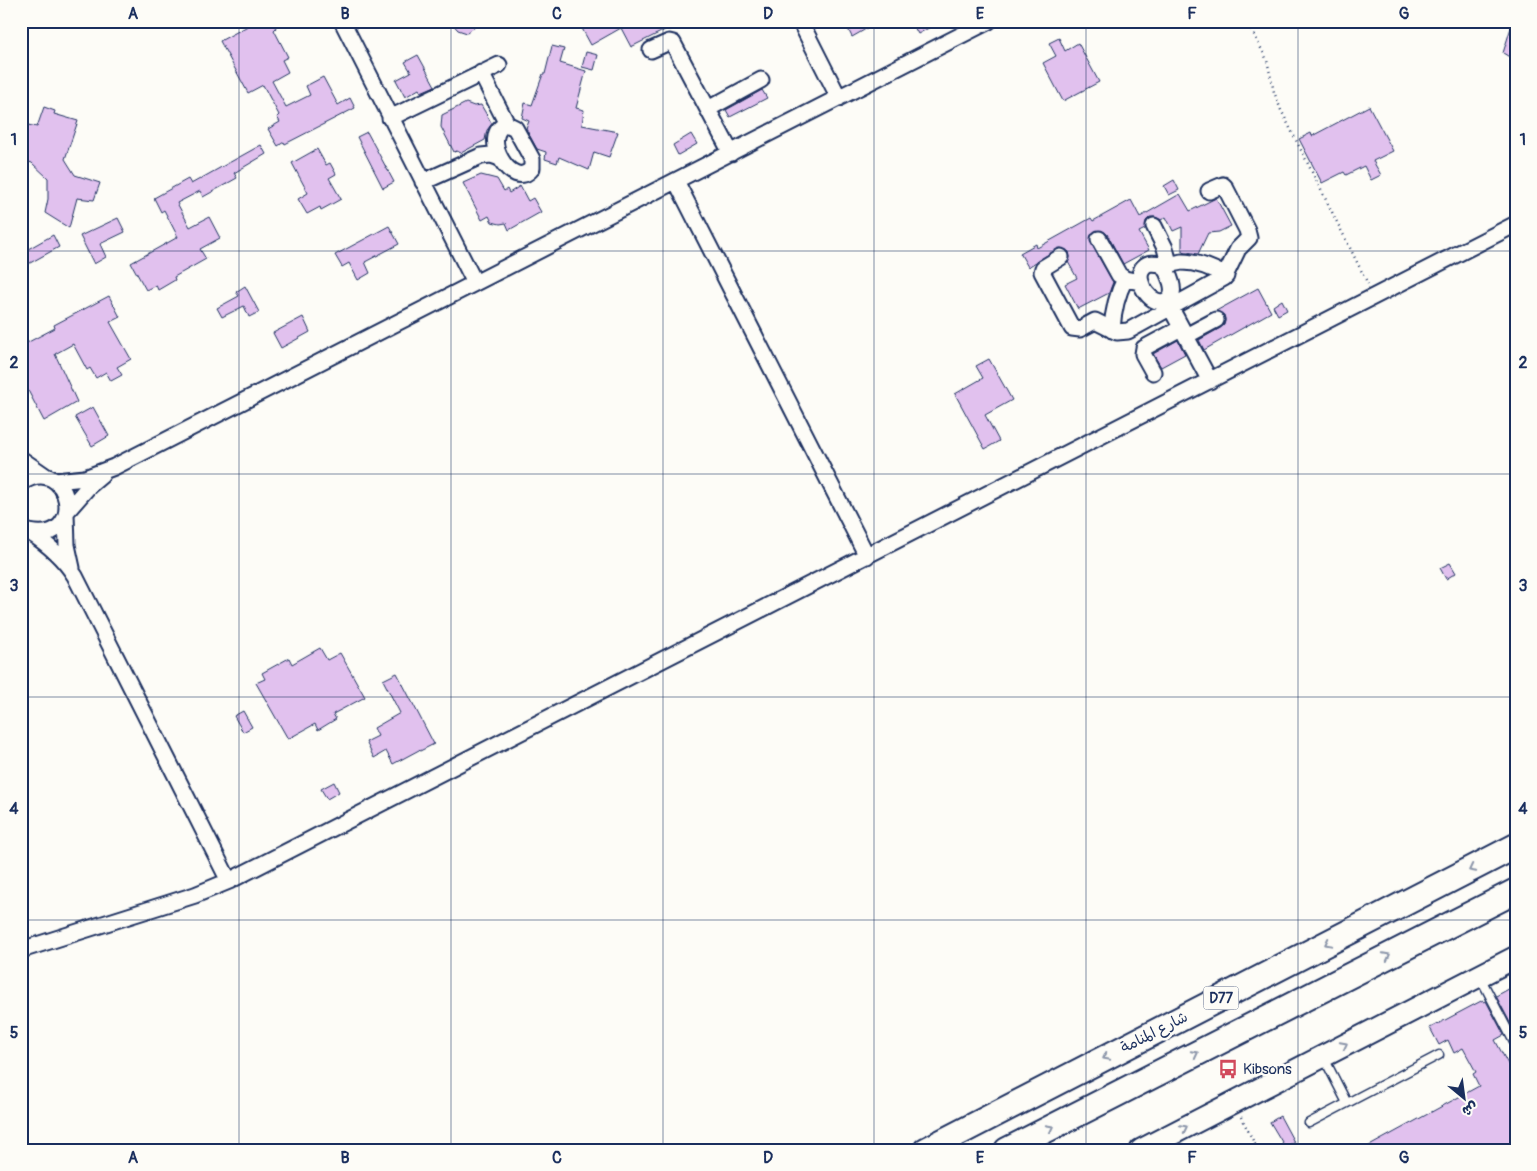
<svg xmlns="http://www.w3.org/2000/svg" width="1537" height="1171" font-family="Pangolin,'Playpen Sans Arabic',sans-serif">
<rect width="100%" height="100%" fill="#fdfcf7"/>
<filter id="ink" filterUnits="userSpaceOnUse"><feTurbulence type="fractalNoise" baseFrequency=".02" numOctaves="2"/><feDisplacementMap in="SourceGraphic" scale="10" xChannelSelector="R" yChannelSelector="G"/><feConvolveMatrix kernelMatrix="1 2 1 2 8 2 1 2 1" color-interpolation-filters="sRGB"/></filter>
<g filter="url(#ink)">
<path fill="#e1c1ee" stroke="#1b2f5e" d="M 257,21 L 273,21 L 276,28 L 274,30 L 288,57 L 282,60 L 288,72 L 272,81 L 286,107 L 310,95 L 306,86 L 323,77 L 338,105 L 350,98 L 355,108 L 285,144 L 284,142 L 278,146 L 268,129 L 280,122 L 277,117 L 279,115 L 263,85 L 248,93 L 220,41 Z
M 450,21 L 482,21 L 467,33 L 458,30 Z
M 578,21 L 683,21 L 631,47 L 621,28 L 591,45 Z
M 844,21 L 880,21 L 852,37 Z
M 911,21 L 941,21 L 918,34 Z
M 1513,21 L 1516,21 L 1516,61 L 1503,53 Z
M 1059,38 L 1065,51 L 1078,43 L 1099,82 L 1063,101 L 1043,63 L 1056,56 L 1049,43 Z
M 552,46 L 564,49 L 560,63 L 586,71 L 576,108 L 584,110 L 582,125 L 618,132 L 609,157 L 594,152 L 589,170 L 559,157 L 557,163 L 545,159 L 546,152 L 537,149 L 526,129 L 529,121 L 522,118 L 525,103 L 532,105 L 543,74 L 545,74 Z
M 586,52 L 598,55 L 594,70 L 582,67 Z
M 418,55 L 435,86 L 421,92 L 419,89 L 405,97 L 396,80 L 411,72 L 405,62 Z
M 762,90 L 767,98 L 730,117 L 726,110 Z
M 466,103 L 474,106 L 481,105 L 492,124 L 487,130 L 485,140 L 461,153 L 457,151 L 454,152 L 441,127 L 442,115 Z
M 1369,106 L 1393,151 L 1373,161 L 1381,175 L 1371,180 L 1364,166 L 1346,175 L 1344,172 L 1322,183 L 1299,139 L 1311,133 L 1312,136 Z
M 44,107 L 55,111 L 54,114 L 78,121 L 65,159 L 75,175 L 100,183 L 94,200 L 77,198 L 69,228 L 45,213 L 48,199 L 48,178 L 32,163 L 21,159 L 21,146 L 28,125 L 37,127 Z
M 367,132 L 394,182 L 383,188 L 357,137 Z
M 691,134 L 697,144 L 678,155 L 673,145 Z
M 261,145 L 266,154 L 234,173 L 237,178 L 203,197 L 200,191 L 177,203 L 190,227 L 209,217 L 220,238 L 200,249 L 206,259 L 174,277 L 175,280 L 158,290 L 156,285 L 146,290 L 131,263 L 178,237 L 164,210 L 161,212 L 154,198 L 188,179 L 191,184 Z
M 317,149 L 326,165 L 330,163 L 336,174 L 329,178 L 341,199 L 321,210 L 320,207 L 307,214 L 298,199 L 308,193 L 292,163 Z
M 481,175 L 497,179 L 504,191 L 507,189 L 509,193 L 520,186 L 528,201 L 533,198 L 541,212 L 509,230 L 506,223 L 500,224 L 492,222 L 489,216 L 482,220 L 463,183 Z
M 1174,180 L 1179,190 L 1169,195 L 1164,186 Z
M 1180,194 L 1190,211 L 1216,198 L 1231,226 L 1219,232 L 1208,233 L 1198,254 L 1182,251 L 1182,227 L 1173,231 L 1166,217 L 1161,220 L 1155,217 L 1150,217 L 1146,221 L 1145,229 L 1139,232 L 1149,250 L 1123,264 L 1107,234 L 1103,231 L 1095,231 L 1091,235 L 1091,243 L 1113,282 L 1109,293 L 1078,309 L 1065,284 L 1077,278 L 1068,262 L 1070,257 L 1069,252 L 1061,248 L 1057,249 L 1028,267 L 1020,253 L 1036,244 L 1037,248 L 1091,218 L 1093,221 L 1131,200 L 1140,217 Z
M 118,218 L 125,232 L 100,244 L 106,257 L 94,264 L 80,236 Z
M 389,226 L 399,244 L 365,262 L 370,273 L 358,280 L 349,263 L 342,267 L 335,255 Z
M 53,235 L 59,247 L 21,268 L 21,253 Z
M 245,286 L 259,312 L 249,317 L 244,306 L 222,317 L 217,308 L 239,296 L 236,292 Z
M 1258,288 L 1271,312 L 1204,350 L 1199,340 L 1220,328 L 1224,325 L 1225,320 L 1224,315 L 1216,311 Z
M 109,296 L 120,317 L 110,322 L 131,359 L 117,367 L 122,375 L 111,381 L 106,372 L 96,378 L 90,368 L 87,370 L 73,344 L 55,354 L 77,402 L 44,421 L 21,377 L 21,346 L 55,328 L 54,325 Z
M 1282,300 L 1287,310 L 1278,315 L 1273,306 Z
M 303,317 L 310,332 L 281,348 L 273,333 Z
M 1178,340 L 1185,354 L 1161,367 L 1153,354 Z
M 989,359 L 1012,400 L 985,415 L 999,441 L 985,449 L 955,394 L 983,378 L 976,366 Z
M 93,407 L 109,436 L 92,446 L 75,417 Z
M 1450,563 L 1456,573 L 1446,579 L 1440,568 Z
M 320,648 L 327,660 L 340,653 L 365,697 L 333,714 L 336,719 L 318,730 L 315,724 L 288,739 L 256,683 L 265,679 L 262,673 L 289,658 L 292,664 Z
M 397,673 L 434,744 L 420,751 L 419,750 L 393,764 L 386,751 L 374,758 L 366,742 L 378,736 L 374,728 L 400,713 L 383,680 Z
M 243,711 L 252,727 L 243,732 L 234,716 Z
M 334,782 L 339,792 L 327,799 L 321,789 Z
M 1516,985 L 1516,1029 L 1514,1030 L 1496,996 Z
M 1483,1000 L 1484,1002 L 1486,1001 L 1504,1035 L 1495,1040 L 1516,1079 L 1516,1150 L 1362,1150 L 1479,1086 L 1473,1074 L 1476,1072 L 1463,1048 L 1454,1053 L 1448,1040 L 1439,1045 L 1430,1028 Z
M 1280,1116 L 1294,1142 L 1285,1147 L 1270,1122 Z"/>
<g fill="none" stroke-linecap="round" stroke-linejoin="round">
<defs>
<path id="lane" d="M 1480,977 L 1516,1046
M 1324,1058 L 1347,1103
M 1309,1123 L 1439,1055"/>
<path id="street" d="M 342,21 L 475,283
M 800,21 L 839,98
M 651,50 L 669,42 L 673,43 L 731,153
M 481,73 L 507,124
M 708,109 L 761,80
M 390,118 L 499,65
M 507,124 L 515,128 L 532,159 L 532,168 C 513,194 477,134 507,124 Z
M 676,181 L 867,556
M 423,182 L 481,156 L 491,155 L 500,158
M 1154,226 L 1165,248 L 1169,263
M 1099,239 L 1119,275 L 1125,279 L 1140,282
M 1061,257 L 1043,268 L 1042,272 L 1072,328 L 1080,329 L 1095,321 L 1117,332 L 1128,331 L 1224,278 L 1238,249 L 1249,238 L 1247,230 L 1225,187 L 1223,185 L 1209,191
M 1162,264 C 1168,272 1179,293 1167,300 C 1153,309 1134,282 1142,269 C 1148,260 1155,264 1163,264 C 1169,265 1176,263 1182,262 C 1198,262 1212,268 1226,276
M 1167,301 L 1210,381
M 1112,330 C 1113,312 1116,296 1125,279
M 1186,336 L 1216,320
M 1153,372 L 1143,354 L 1144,348 L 1181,328
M 21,459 L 47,477
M 55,481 L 85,478 L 114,467 L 989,21
M 21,483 C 70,450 90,545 29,532
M 68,510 L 89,486 L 102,475
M 66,514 L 67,545 L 72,568
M 29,532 C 48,544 63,557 75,576 L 229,881
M 21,950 L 195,895 L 229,881 L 1516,224"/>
<path id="secondary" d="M 1141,1150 L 1516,957"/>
<path id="primary" d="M 926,1150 L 1516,846
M 1007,1150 L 1516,891"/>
</defs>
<use href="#lane" stroke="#1b2f5e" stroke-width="11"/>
<use href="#street" stroke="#1b2f5e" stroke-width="19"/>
<use href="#secondary" stroke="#1b2f5e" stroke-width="25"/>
<use href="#primary" stroke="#1b2f5e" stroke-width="28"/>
<path stroke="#1b2f5e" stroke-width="2.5" stroke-dasharray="1 4" stroke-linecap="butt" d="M 1247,21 L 1267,60 L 1274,92 L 1281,110 L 1368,284
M 1241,1117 L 1258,1150"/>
<use href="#lane" stroke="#fdfcf7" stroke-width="8"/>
<use href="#street" stroke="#fdfcf7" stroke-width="15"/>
<use href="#secondary" stroke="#fdfcf7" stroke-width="21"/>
<use href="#primary" stroke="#fdfcf7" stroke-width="24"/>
</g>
<defs><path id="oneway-chevron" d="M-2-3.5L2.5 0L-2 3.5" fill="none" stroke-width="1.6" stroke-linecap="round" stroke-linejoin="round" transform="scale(1.25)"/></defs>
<g stroke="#8c96aa">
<use href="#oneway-chevron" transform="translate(1472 869) rotate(153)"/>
<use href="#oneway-chevron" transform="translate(1328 943) rotate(153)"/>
<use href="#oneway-chevron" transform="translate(1387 956) rotate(-27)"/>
<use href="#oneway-chevron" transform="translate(1344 1045) rotate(-27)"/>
<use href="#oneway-chevron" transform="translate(1195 1054) rotate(-27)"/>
<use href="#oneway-chevron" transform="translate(1106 1057) rotate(153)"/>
<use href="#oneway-chevron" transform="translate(1050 1128) rotate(-27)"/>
<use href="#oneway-chevron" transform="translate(1184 1128) rotate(-27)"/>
</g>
</g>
<path fill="none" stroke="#1b2f5e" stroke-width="1" stroke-opacity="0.55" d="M 239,21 L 239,1150M 451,21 L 451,1150M 663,21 L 663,1150M 874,21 L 874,1150M 1086,21 L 1086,1150M 1298,21 L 1298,1150M 21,251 L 1516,251M 21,474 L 1516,474M 21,697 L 1516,697M 21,920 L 1516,920"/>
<defs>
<symbol id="bus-bare" viewBox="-9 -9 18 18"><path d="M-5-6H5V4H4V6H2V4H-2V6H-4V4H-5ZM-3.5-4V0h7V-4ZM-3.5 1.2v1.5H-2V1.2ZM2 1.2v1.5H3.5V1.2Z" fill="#d1495b" stroke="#fdfcf7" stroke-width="2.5" paint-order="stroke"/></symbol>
</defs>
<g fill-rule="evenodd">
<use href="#bus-bare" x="1214" y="1055" width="28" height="28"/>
</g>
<g text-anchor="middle" stroke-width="5" stroke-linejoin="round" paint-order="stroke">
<rect fill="#fdfcf7" stroke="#5f6c8c" stroke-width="1" x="1203.5" y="986.5" width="35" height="23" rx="4"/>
<g font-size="14" font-weight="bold" fill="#1b2f5e">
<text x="1221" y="1003">D77</text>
</g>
<g font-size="15" fill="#1b2f5e" stroke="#fdfcf7">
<text transform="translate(1154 1032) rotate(-27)" y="5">شارع المنامة</text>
</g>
<g font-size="15" fill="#1b2f5e" stroke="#fdfcf7" text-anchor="start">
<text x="1243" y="1074">Kibsons</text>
</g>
</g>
<rect width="1537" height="1171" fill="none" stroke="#fdfcf7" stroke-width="55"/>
<g transform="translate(1464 1098) rotate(151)" stroke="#fdfcf7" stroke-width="4" paint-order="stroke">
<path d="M0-4L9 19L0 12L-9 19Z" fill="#1b2f5e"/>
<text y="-8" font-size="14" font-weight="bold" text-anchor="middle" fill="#1b2f5e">ش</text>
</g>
<rect x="28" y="28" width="1482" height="1116" fill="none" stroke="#1b2f5e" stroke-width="2"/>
<g font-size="16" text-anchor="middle" font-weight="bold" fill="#1b2f5e">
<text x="133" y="19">A</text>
<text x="345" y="19">B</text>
<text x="557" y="19">C</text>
<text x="768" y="19">D</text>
<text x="980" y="19">E</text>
<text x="1192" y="19">F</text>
<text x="1404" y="19">G</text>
<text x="14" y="145">1</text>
<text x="1523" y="145">1</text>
<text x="14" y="368">2</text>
<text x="1523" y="368">2</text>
<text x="14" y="591">3</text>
<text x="1523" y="591">3</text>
<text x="14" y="814">4</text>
<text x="1523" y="814">4</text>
<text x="14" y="1038">5</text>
<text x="1523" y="1038">5</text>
<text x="133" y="1163">A</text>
<text x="345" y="1163">B</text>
<text x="557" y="1163">C</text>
<text x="768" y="1163">D</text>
<text x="980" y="1163">E</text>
<text x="1192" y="1163">F</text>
<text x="1404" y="1163">G</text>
</g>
</svg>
